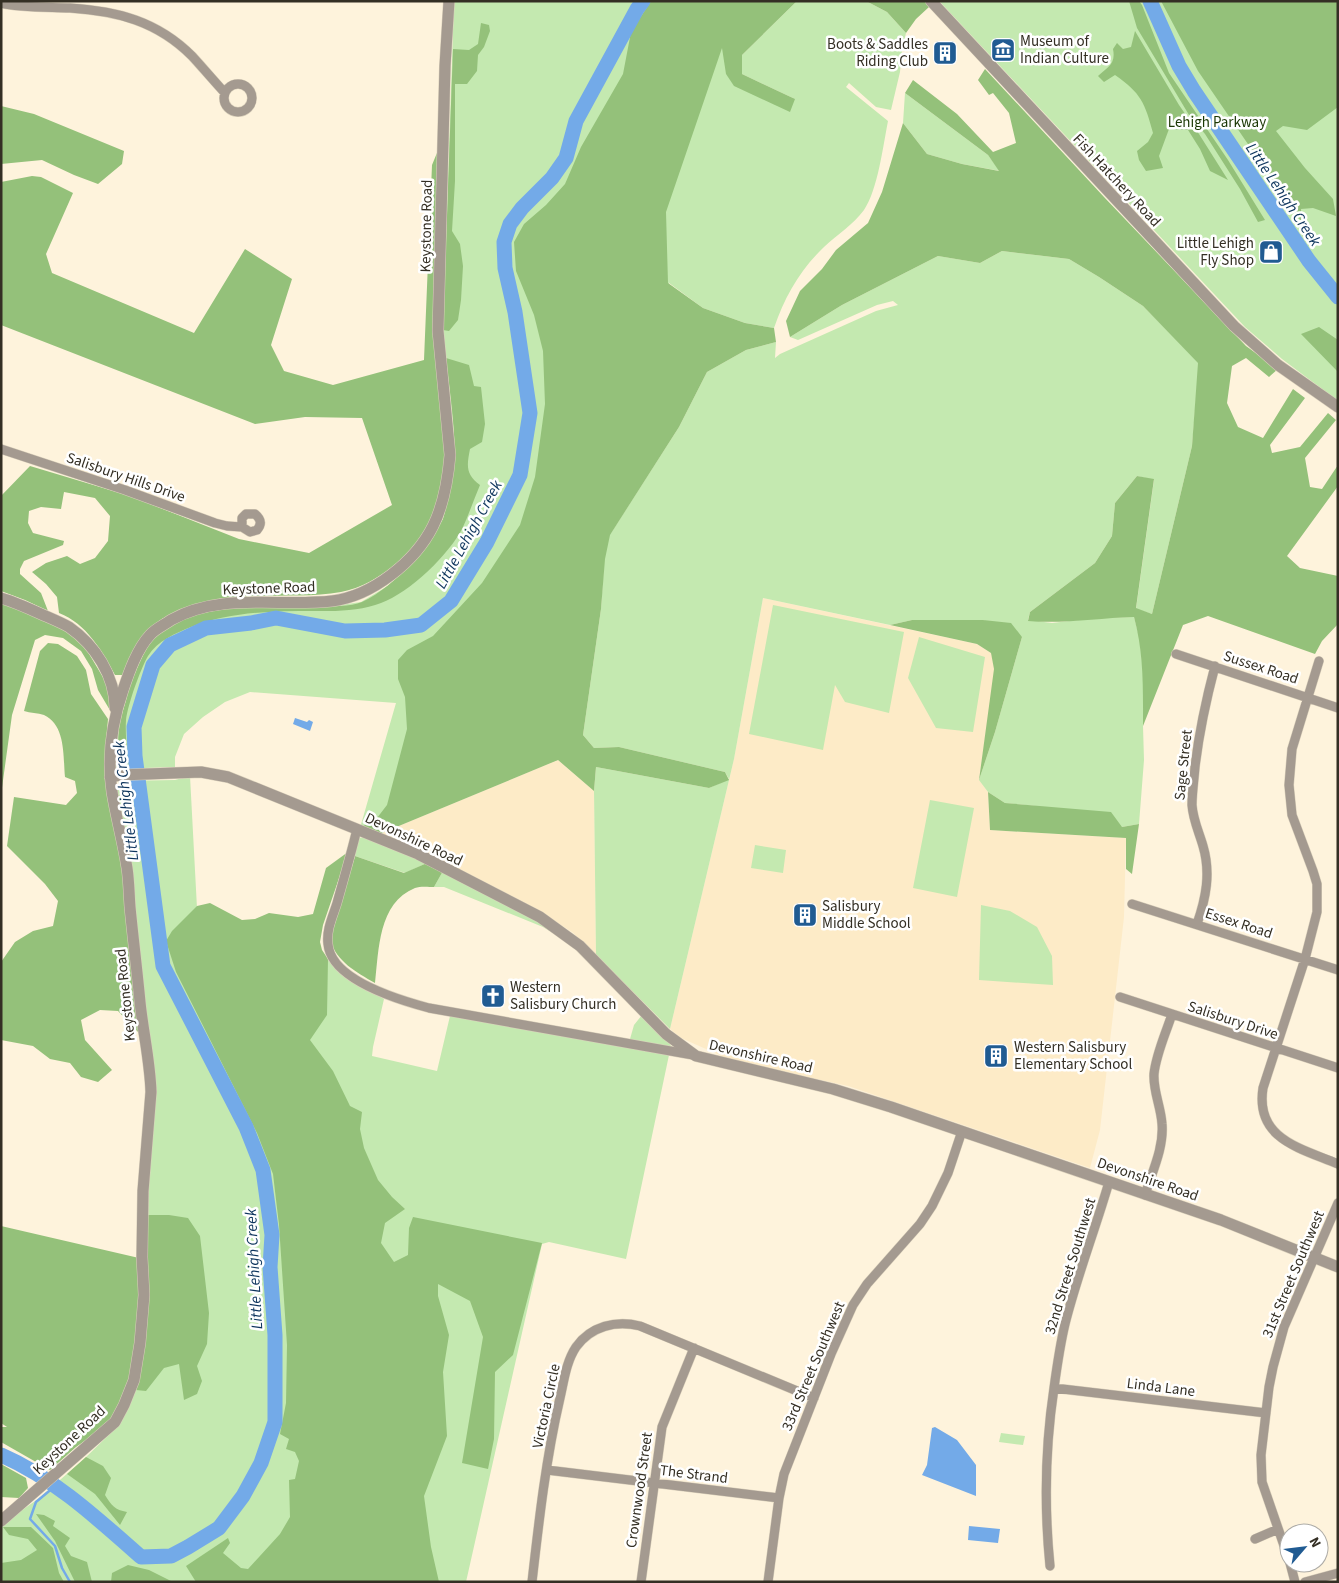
<svg xmlns="http://www.w3.org/2000/svg" width="1339" height="1583" font-family="'Source Sans 3',sans-serif">
<rect width="100%" height="100%" fill="#fef3dc"/>
<path fill="#fdebc7" d="M 763,598 L 977,644 L 991,653 L 995,671 L 979,779 L 988,792 L 990,830 L 1126,838 L 1124,917 L 1100,1130 L 1090,1168 L 848,1086 L 731,1060 L 681,1038 L 670,1029 L 734,759 Z
M 558,760 L 594,791 L 596,955 L 572,932 L 532,907 L 377,835 Z"/>
<path fill="#c4e9b0" d="M 454,1 L 775,1 L 726,74 L 795,99 L 742,74 L 742,55 L 797,1 L 866,1 L 887,12 L 906,33 L 902,49 L 900,72 L 891,110 L 876,107 L 849,83 L 846,87 L 888,121 C 883,146 878,189 864,210 C 853,225 838,234 824,247 C 800,270 785,296 774,328 L 745,323 L 703,308 L 669,283 L 611,533 L 679,427 L 707,372 L 746,350 L 776,342 L 775,358 L 780,354 L 876,311 L 898,305 L 893,301 L 877,305 L 798,340 L 790,337 L 842,305 L 938,256 L 980,263 L 1002,251 L 1069,259 L 1099,277 L 1143,306 L 1199,363 L 1192,446 L 1152,614 L 1136,609 L 1154,480 L 1137,476 L 1115,503 L 1112,536 L 1095,563 L 1030,612 L 1028,620 L 1052,623 L 1096,618 L 1134,617 L 1140,640 L 1143,673 L 1143,726 L 1144,760 L 1139,824 L 1122,827 L 1036,806 L 1005,803 L 988,792 L 979,780 L 995,732 L 1022,637 L 983,620 L 912,620 L 890,625 L 763,598 L 734,759 L 670,1029 L 596,955 L 594,791 L 596,767 L 709,788 L 729,779 L 725,772 L 619,747 L 594,748 L 583,735 L 601,609 L 604,563 L 558,760 L 360,828 L 396,703 L 250,692 L 225,702 L 203,717 L 184,734 L 175,757 L 175,767 L 116,769 L 118,726 L 145,652 L 154,638 L 202,614 L 333,606 L 361,602 L 391,584 L 420,554 L 443,519 L 453,483 L 455,443 L 443,326 Z
M 939,1 L 1338,1 L 1338,401 L 1282,359 L 1245,327 Z
M 905,93 L 988,155 L 1000,171 L 962,164 L 927,154 L 903,123 Z
M 773,605 L 904,632 L 889,713 L 845,702 L 835,685 L 823,750 L 749,734 Z
M 919,637 L 985,657 L 973,732 L 936,728 L 908,678 Z
M 190,776 L 199,946 L 328,959 C 344,980 362,985 384,999 L 373,1047 L 372,1056 L 437,1071 L 450,1016 L 580,1037 L 669,1055 L 626,1259 L 549,1242 L 542,1244 L 466,1582 L 1,1582 L 1,1528 L 15,1515 L 38,1499 L 83,1460 L 120,1424 L 145,1237 L 153,1117 L 117,788 L 119,781 L 175,780 Z
M 930,800 L 974,808 L 957,897 L 913,888 Z
M 365,837 L 427,863 L 405,873 L 355,856 L 356,842 L 359,838 Z
M 755,845 L 786,850 L 783,873 L 751,868 Z
M 443,871 L 541,923 L 569,943 L 543,927 L 444,887 L 434,887 Z
M 981,905 L 1010,911 L 1037,927 L 1052,956 L 1053,985 L 979,980 Z
M 642,1015 L 669,1043 L 671,1046 L 669,1048 L 630,1039 L 634,1025 Z
M 1001,1433 L 1025,1436 L 1023,1445 L 999,1442 Z"/>
<path fill="#94c17a" d="M 651,1 L 797,1 L 742,55 L 742,74 L 795,99 L 790,112 L 734,86 L 726,74 L 722,48 L 666,212 L 668,283 L 703,308 L 745,323 L 774,328 L 776,342 L 746,350 L 707,372 L 679,427 L 610,535 L 605,559 L 601,609 L 583,735 L 594,748 L 619,747 L 725,772 L 729,780 L 709,788 L 596,767 L 594,791 L 558,760 L 377,835 L 360,828 L 377,818 L 387,805 L 407,729 L 405,697 L 398,679 L 398,660 L 407,650 L 433,636 L 482,583 L 520,525 L 535,477 L 545,404 L 543,351 L 534,315 L 516,271 L 514,242 L 524,224 L 546,205 L 565,184 L 581,147 L 623,74 L 631,32 Z
M 866,1 L 926,1 L 929,7 L 916,19 L 906,33 L 887,12 Z
M 1129,1 L 1139,1 L 1142,5 L 1169,73 L 1228,160 L 1265,220 L 1258,222 L 1240,189 L 1205,134 L 1189,115 L 1137,28 Z
M 1161,1 L 1338,1 L 1338,107 L 1307,130 L 1283,126 L 1276,131 L 1305,168 L 1333,199 L 1336,216 L 1313,208 L 1301,209 L 1302,223 L 1198,71 Z
M 481,23 L 489,25 L 490,31 L 484,47 L 478,55 L 477,71 L 467,84 L 455,84 L 455,181 L 452,231 L 460,244 L 463,266 L 461,300 L 458,320 L 449,331 L 443,330 L 443,326 L 453,49 L 469,50 L 478,44 Z
M 1135,31 L 1179,105 L 1199,134 L 1228,180 L 1210,171 L 1200,149 L 1188,130 L 1169,129 L 1159,156 L 1163,168 L 1146,171 L 1139,160 L 1137,151 L 1148,142 L 1153,133 C 1145,103 1141,93 1115,75 L 1104,82 L 1098,76 C 1108,67 1116,64 1113,49 L 1117,43 L 1123,49 L 1131,47 Z
M 985,69 L 1104,197 L 1246,346 L 1278,369 L 1269,377 L 1246,358 L 1232,366 L 1227,403 L 1238,427 L 1263,438 L 1293,389 L 1305,398 L 1270,445 L 1272,453 L 1300,447 L 1328,413 L 1336,420 L 1305,458 L 1310,487 L 1322,489 L 1338,465 L 1338,486 L 1287,556 L 1300,568 L 1338,576 L 1338,624 L 1322,641 L 1315,654 L 1208,616 L 1183,625 L 1143,726 C 1143,688 1144,654 1134,617 C 1098,618 1063,624 1028,621 L 1030,612 L 1095,563 L 1112,536 L 1115,503 L 1137,476 L 1154,479 L 1136,608 L 1152,614 L 1192,446 L 1198,363 L 1143,306 L 1099,277 L 1069,259 L 1002,251 L 980,263 L 938,256 L 842,305 L 790,337 L 786,321 L 800,291 L 822,269 L 836,250 L 868,223 L 882,192 L 903,123 L 927,154 L 962,164 L 999,171 L 988,155 L 905,93 L 913,80 L 957,114 L 993,152 L 1016,143 L 1009,113 L 993,93 L 989,95 L 978,80 Z
M 1,106 L 34,114 L 124,151 L 122,164 L 98,184 L 74,175 L 42,160 L 1,164 Z
M 439,148 L 445,461 C 442,477 440,495 435,510 C 422,547 380,585 341,592 C 314,597 285,595 257,596 C 227,597 204,599 176,613 C 171,615 164,617 159,621 C 141,633 133,656 125,675 L 115,675 C 101,650 87,624 59,613 L 57,597 L 46,584 L 32,572 L 46,563 L 67,556 L 80,564 L 95,558 L 108,541 L 110,516 L 95,498 L 64,492 L 61,509 L 41,507 L 29,511 L 28,523 L 33,533 L 64,541 L 63,545 L 24,561 L 20,569 L 20,574 L 41,593 L 48,611 L 25,600 L 1,591 L 1,496 L 30,466 L 130,496 L 239,539 L 309,553 L 392,505 L 362,418 L 305,417 L 255,424 L 1,325 L 1,182 L 32,176 L 41,177 L 73,193 L 46,254 L 52,273 L 194,333 L 245,249 L 292,279 L 271,345 L 284,371 L 333,385 L 424,360 L 432,165 Z
M 1319,327 L 1338,340 L 1338,372 L 1301,334 Z
M 446,358 L 469,365 L 474,386 L 481,387 L 485,424 L 482,442 L 470,449 C 467,465 465,474 480,485 C 474,499 469,514 463,527 C 450,554 409,593 381,603 C 366,609 346,611 329,611 C 282,611 235,610 191,627 C 176,633 157,641 148,656 C 140,670 128,704 126,720 C 125,736 128,753 126,769 C 113,747 119,723 126,700 C 130,684 143,650 154,638 C 188,601 271,607 317,607 C 330,606 351,607 362,602 C 381,593 396,579 410,565 C 421,553 436,534 443,519 C 445,513 446,506 448,500 C 461,453 451,406 446,358 Z
M 1,602 L 68,631 L 85,647 L 107,684 L 111,712 L 98,690 L 92,669 L 81,651 L 63,638 L 45,635 L 35,640 L 12,715 L 1,795 Z
M 912,620 L 983,620 L 1011,623 L 1022,637 L 995,732 L 979,780 L 994,669 L 991,653 L 977,644 L 890,625 Z
M 48,643 L 58,644 L 77,656 L 86,670 L 91,694 L 108,719 L 105,756 L 106,780 L 123,870 L 139,1033 L 118,1011 L 100,1010 L 81,1020 L 85,1040 L 112,1070 L 98,1082 L 81,1077 L 70,1063 L 50,1059 L 33,1046 L 1,1040 L 1,962 L 15,942 L 33,931 L 53,926 L 58,901 L 45,884 L 7,846 L 14,797 L 66,805 L 77,793 L 75,781 L 65,777 C 63,757 66,725 44,715 C 38,713 30,713 24,711 L 40,651 Z
M 988,792 L 1005,803 L 1111,812 L 1122,827 L 1139,824 L 1132,874 L 1126,869 L 1126,838 L 990,830 Z
M 348,852 L 323,925 L 320,942 L 322,950 L 328,959 L 327,1015 L 310,1040 L 333,1071 L 350,1106 L 362,1112 L 360,1129 L 364,1148 L 378,1180 L 392,1197 L 405,1209 L 385,1223 L 381,1243 L 394,1262 L 408,1255 L 409,1228 L 413,1217 L 542,1243 L 513,1355 L 495,1372 L 494,1439 L 488,1469 L 462,1463 L 483,1337 L 470,1301 L 438,1284 L 438,1296 L 449,1335 L 443,1372 L 447,1436 L 424,1496 L 431,1547 L 439,1582 L 196,1582 L 186,1566 L 228,1538 L 230,1543 L 223,1553 L 241,1568 L 248,1569 L 280,1534 L 290,1517 L 289,1480 L 295,1479 L 299,1461 L 295,1452 L 286,1449 L 289,1439 L 280,1434 L 286,1403 L 287,1345 L 279,1225 L 273,1174 L 257,1133 L 176,972 L 166,941 L 172,931 L 197,906 L 210,903 L 242,920 L 255,919 L 269,913 L 298,917 L 313,914 L 326,868 Z
M 355,856 L 404,873 L 427,863 L 443,871 L 434,887 C 429,887 420,886 415,888 C 378,903 379,950 375,983 C 356,972 337,962 330,940 Z
M 145,1215 L 169,1215 L 188,1218 L 200,1236 L 209,1313 L 207,1344 L 197,1366 L 202,1381 L 197,1394 L 184,1400 L 179,1364 L 164,1368 L 146,1391 L 136,1390 Z
M 1,1226 L 139,1258 L 138,1325 L 128,1385 L 114,1414 L 105,1427 L 76,1447 L 50,1470 L 1,1442 L 1,1427 L 7,1427 L 1,1423 Z
M 86,1457 L 103,1466 L 111,1478 L 105,1495 C 111,1505 115,1510 127,1512 L 120,1525 L 95,1494 L 67,1474 Z
M 1,1464 L 26,1478 L 28,1488 L 19,1498 L 1,1497 Z
M 36,1514 L 44,1515 L 55,1521 L 53,1526 L 70,1538 L 65,1546 L 71,1556 L 87,1562 L 92,1582 L 75,1582 L 55,1541 Z
M 3,1527 L 31,1527 L 53,1548 L 59,1573 L 64,1582 L 1,1582 L 1,1563 L 21,1560 L 37,1550 L 28,1539 L 9,1535 Z
M 128,1565 L 149,1570 L 173,1582 L 111,1582 L 112,1573 Z"/>
<path fill="#73aae8" d="M 295,718 L 307,722 L 309,720 L 313,722 L 310,731 L 293,724 Z
M 935,1427 L 957,1440 L 976,1465 L 976,1496 L 922,1475 L 927,1465 L 932,1428 Z
M 969,1526 L 1000,1529 L 998,1543 L 968,1540 Z"/>
<g fill="none" stroke-linecap="round" stroke-linejoin="round">
<path stroke="#73aae8" stroke-width="2.5" d="M 54,1487 L 36,1502 L 30,1519 L 55,1546 L 62,1568 L 70,1582"/>
<path stroke="#73aae8" stroke-width="15" d="M 1150,1 L 1179,66 L 1194,91 L 1309,261 L 1338,297
M 1,1455 C 54,1478 98,1519 141,1557 L 171,1556 L 188,1547 L 219,1528 L 243,1496 L 261,1463 L 275,1422 L 275,1335 L 270,1267 L 272,1235 L 263,1170 L 246,1127 L 163,966 L 135,756 L 134,727 L 153,665 L 170,645 L 206,628 L 251,623 L 276,618 L 345,631 L 385,630 L 421,625 L 451,601 L 487,542 L 520,475 L 530,413 L 515,312 L 505,268 L 504,242 L 510,224 L 522,208 L 552,178 L 566,158 L 576,121 L 637,9 L 643,1"/>
<defs>
<path id="minor" d="M 1,3 C 21,8 49,7 70,8 C 117,11 157,21 192,56 C 203,68 214,81 225,93
M224 98a14 14 0 1 1 28 0a14 14 0 1 1-28 0Z
M 1,449 L 125,490 L 215,523 L 227,526 L 242,527 L 250,532 L 257,530 C 262,524 261,519 255,514 L 246,514 L 242,518 L 242,527
M 1176,654 L 1338,708
M 1319,661 L 1292,749 L 1289,785 L 1292,815 L 1313,871 L 1317,884 L 1317,912 L 1305,959 L 1263,1088 C 1255,1139 1300,1148 1338,1164
M 357,829 C 351,854 344,878 337,903 C 333,916 326,930 328,944 C 331,980 399,1000 429,1008 L 693,1055
M 1132,904 L 1338,970
M 1197,924 C 1206,898 1211,873 1203,846 C 1199,832 1193,820 1192,805 C 1192,793 1194,780 1195,767 C 1199,733 1206,700 1215,666
M 1120,997 L 1338,1068
M 1145,1195 C 1152,1172 1164,1148 1162,1124 C 1161,1107 1153,1091 1154,1074 C 1156,1054 1166,1033 1172,1014
M 1054,1388 L 1266,1413
M 547,1470 L 779,1498
M 1255,1539 L 1278,1529
M 1289,1560 L 1262,1482 L 1261,1455 L 1269,1387 L 1273,1367 L 1284,1327 L 1338,1203
M 1290,1563 L 1295,1582
M 1050,1566 C 1044,1506 1045,1448 1054,1388 C 1057,1366 1060,1345 1065,1324 C 1077,1276 1095,1230 1109,1182
M 532,1582 C 539,1520 546,1458 560,1398 C 564,1381 566,1362 576,1347 C 591,1326 616,1320 640,1326 L 814,1398
M 641,1582 L 662,1427 L 694,1348
M 768,1582 L 779,1498 L 784,1474 L 831,1354 L 853,1305 L 867,1284 L 920,1224 L 932,1206 L 948,1173 L 962,1131
M 1305,1582 L 1338,1573"/>
<path id="tertiary" d="M 931,1 L 1234,326 L 1278,365 L 1338,407
M 1,598 C 15,602 28,608 41,614 C 50,618 60,622 69,627 C 95,645 115,676 115,708
M 110,777 L 120,775 L 201,772 L 228,777 L 418,854 L 540,917 L 580,946 L 666,1034 L 696,1056 L 833,1089 L 891,1107 L 1221,1220 L 1338,1267
M 1,1521 L 115,1422 L 124,1405 L 134,1380 L 140,1343 L 144,1295 L 142,1257 L 143,1191 L 151,1092 C 150,1061 143,1032 140,1002 C 137,970 133,938 130,907 C 129,894 129,881 127,868 C 123,842 116,817 112,792 C 107,758 112,722 123,690 C 129,672 137,649 150,635 C 155,629 164,625 171,620 C 220,592 278,607 332,601 C 372,596 415,562 433,526 C 444,504 448,479 450,455 L 438,331 L 445,66 L 449,1"/>
</defs>
<use href="#minor" stroke="#dad0bb" stroke-width="10"/>
<use href="#tertiary" stroke="#dad0bb" stroke-width="12"/>
<use href="#minor" stroke="#a49a90" stroke-width="9"/>
<use href="#tertiary" stroke="#a49a90" stroke-width="11"/>
</g>
<defs>
<symbol id="museum-square" viewBox="-11 -11 22 22"><rect x="-9" y="-9" width="18" height="18" rx="4" fill="#205b92" stroke="#fff"/><path d="M0-6L6-3V-2H-6V-3ZM-5-1h2V3h-2ZM-1-1h2V3h-2ZM3-1h2V3H3ZM-6 4H6V6H-6Z" fill="#fff"/></symbol>
<symbol id="building-square" viewBox="-11 -11 22 22"><rect x="-9" y="-9" width="18" height="18" rx="4" fill="#205b92" stroke="#fff"/><path d="M-4-6H4V6H1V3H-1V6H-4ZM-2.5-4.3h1.7v1.8h-1.7ZM.8-4.3h1.7v1.8H.8ZM-2.5-1h1.7V.8h-1.7ZM.8-1h1.7V.8H.8Z" fill="#fff"/></symbol>
<symbol id="shop-square" viewBox="-11 -11 22 22"><rect x="-9" y="-9" width="18" height="18" rx="4" fill="#205b92" stroke="#fff"/><path d="M-5-2.5h2.3a2.7 3.5 0 0 1 5.4 0H5L5.5 6h-11ZM-1.5-2.5h3a1.5 2.3 0 0 0-3 0Z" fill="#fff"/></symbol>
<symbol id="church-square" viewBox="-11 -11 22 22"><rect x="-9" y="-9" width="18" height="18" rx="4" fill="#205b92" stroke="#fff"/><path d="M-1.2-6h2.4v3.5h3.3v2.4h-3.3V6h-2.4V-.1h-3.3v-2.4h3.3Z" fill="#fff"/></symbol>
</defs>
<g fill-rule="evenodd">
<use href="#museum-square" x="989" y="36" width="28" height="28"/>
<use href="#building-square" x="931" y="39" width="28" height="28"/>
<use href="#shop-square" x="1257" y="238" width="28" height="28"/>
<use href="#building-square" x="791" y="901" width="28" height="28"/>
<use href="#church-square" x="479" y="982" width="28" height="28"/>
<use href="#building-square" x="982" y="1042" width="28" height="28"/>
</g>
<g text-anchor="middle" stroke-width="5" stroke-linejoin="round" paint-order="stroke">
<g font-size="15" fill="#342f24" stroke="#fff" text-anchor="start">
<text x="1020" y="46">Museum of<tspan x="1020" dy="17">Indian Culture</tspan></text>
<text x="928" y="49" text-anchor="end">Boots &amp; Saddles<tspan x="928" dy="17">Riding Club</tspan></text>
<text x="1254" y="248" text-anchor="end">Little Lehigh<tspan x="1254" dy="17">Fly Shop</tspan></text>
<text x="822" y="911">Salisbury<tspan x="822" dy="17">Middle School</tspan></text>
<text x="510" y="992">Western<tspan x="510" dy="17">Salisbury Church</tspan></text>
<text x="1014" y="1052">Western Salisbury<tspan x="1014" dy="17">Elementary School</tspan></text>
</g>
<g font-size="15" fill="#1b3704" stroke="#fff">
<text x="1217" y="127">Lehigh Parkway</text>
</g>
<g font-size="15" fill="#342f24" stroke="#fff">
<text transform="translate(1117 180) rotate(47)" y="5">Fish Hatchery Road</text>
<text transform="translate(426 226) rotate(-89)" y="5">Keystone Road</text>
<text transform="translate(126 477) rotate(19)" y="5">Salisbury Hills Drive</text>
<text transform="translate(269 588) rotate(-2)" y="5">Keystone Road</text>
<text transform="translate(1261 667) rotate(18)" y="5">Sussex Road</text>
<text transform="translate(1183 765) rotate(-84)" y="5">Sage Street</text>
<text transform="translate(414 839) rotate(25)" y="5">Devonshire Road</text>
<text transform="translate(1239 923) rotate(18)" y="5">Essex Road</text>
<text transform="translate(125 995) rotate(-96)" y="5">Keystone Road</text>
<text transform="translate(1233 1020) rotate(18)" y="5">Salisbury Drive</text>
<text transform="translate(761 1056) rotate(13)" y="5">Devonshire Road</text>
<text transform="translate(1148 1179) rotate(19)" y="5">Devonshire Road</text>
<text transform="translate(1070 1266) rotate(-73)" y="5">32nd Street Southwest</text>
<text transform="translate(1293 1274) rotate(-67)" y="5">31st Street Southwest</text>
<text transform="translate(813 1366) rotate(-67)" y="5">33rd Street Southwest</text>
<text transform="translate(1161 1387) rotate(7)" y="5">Linda Lane</text>
<text transform="translate(546 1406) rotate(-78)" y="5">Victoria Circle</text>
<text transform="translate(69 1440) rotate(-43)" y="5">Keystone Road</text>
<text transform="translate(694 1474) rotate(7)" y="5">The Strand</text>
<text transform="translate(639 1490) rotate(-82)" y="5">Crownwood Street</text>
</g>
<g font-size="16" font-style="italic" fill="#0e355d" stroke="#fff">
<text transform="translate(1284 194) rotate(56)" y="6">Little Lehigh Creek</text>
<text transform="translate(468 534) rotate(-61)" y="6">Little Lehigh Creek</text>
<text transform="translate(125 801) rotate(-97)" y="6">Little Lehigh Creek</text>
<text transform="translate(253 1269) rotate(-93)" y="6">Little Lehigh Creek</text>
</g>
</g>
<rect width="1339" height="1583" fill="none" stroke="#342f24" stroke-width="5"/>
<g transform="translate(1304 1548) rotate(62)"><circle r="24" fill="#ffffff" stroke="#aeaca7"/>
<path d="M0-4L9 19L0 12L-9 19Z" fill="#205b92"/>
<text y="-8" font-size="14" font-weight="bold" text-anchor="middle" fill="#342f24">N</text>
</g>
</svg>
